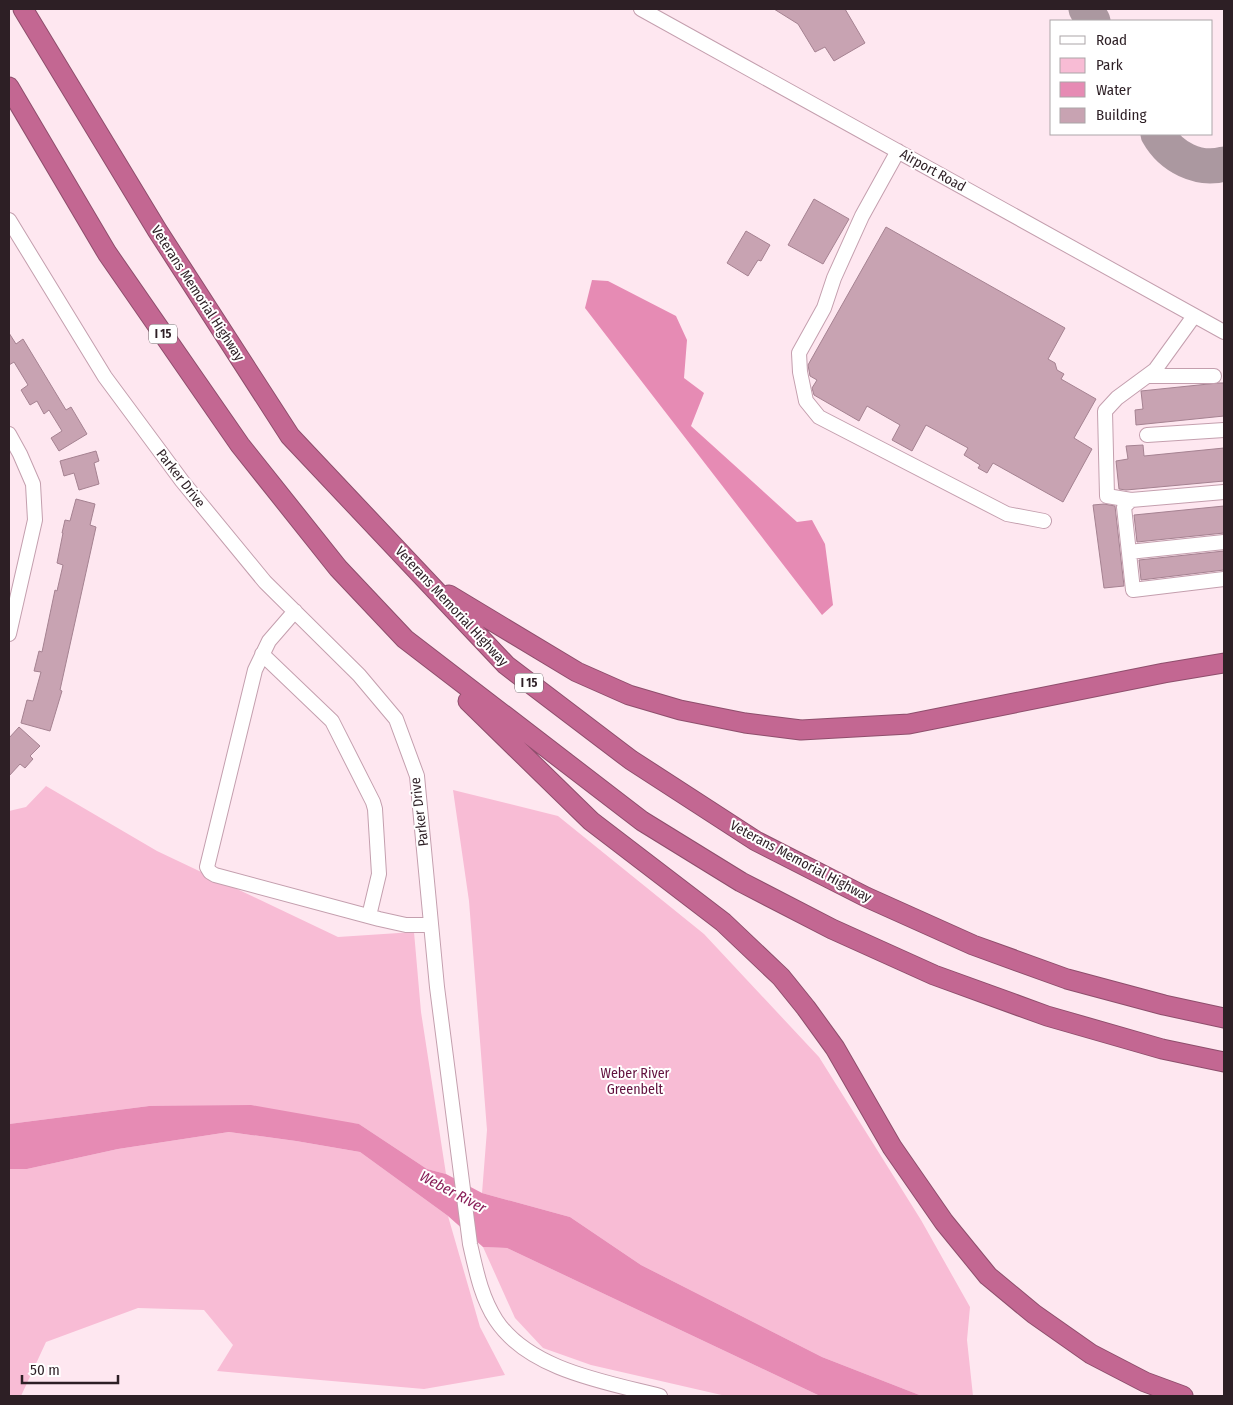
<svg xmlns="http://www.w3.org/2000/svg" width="1233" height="1405" font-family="'Fira Sans Condensed',sans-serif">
<rect width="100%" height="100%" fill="#fee7f0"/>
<path fill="#f8bcd5" d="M 46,786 L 157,851 L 338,937 L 414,932 L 421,1012 L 446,1174 L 427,1169 L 359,1124 L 149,1106 L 9,1124 L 9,811 L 26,807 Z
M 453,790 L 558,816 L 704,934 L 819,1057 L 921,1220 L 970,1307 L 967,1340 L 973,1396 L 922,1396 L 822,1357 L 641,1265 L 570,1217 L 482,1193 L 487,1130 L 469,901 Z
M 229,1132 L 296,1141 L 360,1152 L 448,1216 L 480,1327 L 505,1375 L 424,1389 L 217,1371 L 233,1345 L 204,1310 L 138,1308 L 46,1342 L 21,1396 L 9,1396 L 9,1169 L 27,1169 L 118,1149 Z
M 483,1247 L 507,1248 L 820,1396 L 726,1396 L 591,1365 L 543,1348 L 515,1318 Z"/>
<path fill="#e68bb4" d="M 592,280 L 608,281 L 676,316 L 687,340 L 684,378 L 704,393 L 691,426 L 797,522 L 812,520 L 825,544 L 833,605 L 822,615 L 585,308 Z
M 251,1105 L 359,1124 L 427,1169 L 446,1174 L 482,1193 L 570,1217 L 641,1265 L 822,1357 L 922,1396 L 820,1396 L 507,1248 L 483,1247 L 448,1216 L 360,1152 L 296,1141 L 229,1132 L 118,1149 L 27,1169 L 9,1169 L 9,1124 L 149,1106 Z"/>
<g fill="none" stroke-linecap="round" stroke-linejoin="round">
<path stroke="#ab98a0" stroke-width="35" d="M 1086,9 L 1093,21
M 1158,134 C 1171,157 1198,171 1224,164"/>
</g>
<path fill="#c8a3b2" stroke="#a58291" d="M 774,9 L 845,9 L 865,43 L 834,61 L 825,47 L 815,52 L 798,24 Z
M 814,199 L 849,219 L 823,264 L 788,245 Z
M 886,227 L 1065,328 L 1048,359 L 1055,363 L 1057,370 L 1064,374 L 1061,379 L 1096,399 L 1074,438 L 1092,449 L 1063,502 L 993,463 L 987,473 L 978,468 L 980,465 L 964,455 L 968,448 L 926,425 L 912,451 L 892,440 L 900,425 L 867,406 L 859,421 L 814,395 L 812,388 L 817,380 L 810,376 L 808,365 Z
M 746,231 L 770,245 L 761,261 L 758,260 L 748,276 L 727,263 Z
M 9,333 L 16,344 L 23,339 L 66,410 L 71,407 L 87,434 L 59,451 L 51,438 L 62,431 L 49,410 L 44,414 L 37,401 L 30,405 L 21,390 L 28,385 L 14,362 L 9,365 Z
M 1218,383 L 1224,383 L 1224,416 L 1136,425 L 1135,410 L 1143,409 L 1141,391 Z
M 1143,445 L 1144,456 L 1224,448 L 1224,481 L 1126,490 L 1119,489 L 1116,461 L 1128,459 L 1126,446 Z
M 96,451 L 99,461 L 94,463 L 99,484 L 79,490 L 74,473 L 64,476 L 60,461 Z
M 76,499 L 95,504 L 90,525 L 96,527 L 60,690 L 62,691 L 50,731 L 21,723 L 27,700 L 33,701 L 41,672 L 34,671 L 39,651 L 42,652 L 55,590 L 57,591 L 63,565 L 57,563 L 63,533 L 62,533 L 65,520 L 70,521 Z
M 1104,504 L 1115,506 L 1124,586 L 1104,588 L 1093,505 Z
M 1224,506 L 1224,533 L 1137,542 L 1134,515 Z
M 1224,551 L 1224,570 L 1141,580 L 1139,560 Z
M 19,727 L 40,746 L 30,756 L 33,759 L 25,768 L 20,764 L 9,776 L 9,738 Z"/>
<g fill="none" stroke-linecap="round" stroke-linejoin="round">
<defs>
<path id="minor" d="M 641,9 L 1224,332
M 898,151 L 862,216 L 834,278 L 824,308 L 799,353 L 800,372 L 806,401 L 819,417 L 1007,514 L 1044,521
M 9,220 L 105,377 L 182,481 L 265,582 L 359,675 L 396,719 L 417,776 L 437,987 L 470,1244 C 476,1270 481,1297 496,1320 C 529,1370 606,1382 660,1396
M 1194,316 L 1155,370 L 1117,398 L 1105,411 L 1107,496 L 1131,500 L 1224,492
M 1148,376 L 1214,376
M 9,434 L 20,454 L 33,484 L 35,520 L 9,634
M 1147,435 L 1224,430
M 1131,500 L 1124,507 L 1133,590 L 1224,579
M 1129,552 L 1224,542
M 295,611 L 269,641 L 255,670 L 207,867 L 210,872 L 215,875 L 379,919 L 406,925 L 431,925
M 262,654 L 332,721 L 373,802 L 375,809 L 379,874 L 369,916"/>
<path id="highway" d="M 23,9 L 157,230 L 290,436 L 506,665 L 631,760 L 756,841 L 866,897 L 973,945 L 1067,979 L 1164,1005 L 1224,1018
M 9,87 L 107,253 L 240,445 L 338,568 L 405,639 L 642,821 L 741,882 L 832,929 L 934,975 L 1047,1016 L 1162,1049 L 1224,1062
M 449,595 L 577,672 L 629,695 L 680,710 L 745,723 L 801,730 L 909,724 L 1164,673 L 1224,663
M 468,701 L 591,821 L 723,922 L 781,977 L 806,1008 L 835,1048 L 892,1147 L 944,1222 L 988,1276 L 1034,1314 L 1091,1354 L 1145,1382 L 1183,1396"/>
</defs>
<use href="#minor" stroke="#c49fae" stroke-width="16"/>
<use href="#highway" stroke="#8e4e6c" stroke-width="21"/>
<use href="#minor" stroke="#fff" stroke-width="14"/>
<use href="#highway" stroke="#c36792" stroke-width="19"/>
</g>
<g text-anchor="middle" stroke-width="4" stroke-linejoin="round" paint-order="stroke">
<g fill="#fff" stroke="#6c6266" stroke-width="1">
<rect x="149" y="324.5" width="28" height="19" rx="4"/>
<rect x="515" y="673.5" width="28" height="19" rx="4"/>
</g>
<g font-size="12" font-weight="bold" fill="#2d1f25">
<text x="163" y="338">I 15</text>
<text x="529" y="687">I 15</text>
</g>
<g font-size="14" fill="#2d1f25" stroke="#fff">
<text transform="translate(933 170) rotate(29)" y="5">Airport Road</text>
<text transform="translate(198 293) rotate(57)" y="5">Veterans Memorial Highway</text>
<text transform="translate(181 478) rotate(52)" y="5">Parker Drive</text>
<text transform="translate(452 606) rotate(47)" y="5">Veterans Memorial Highway</text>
<text transform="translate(419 812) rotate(-97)" y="5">Parker Drive</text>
<text transform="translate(801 861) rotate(28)" y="5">Veterans Memorial Highway</text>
</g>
<g font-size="14" fill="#62113e" stroke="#fff">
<text x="635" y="1078">Weber River<tspan x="635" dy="16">Greenbelt</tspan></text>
</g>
<g font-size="15" font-style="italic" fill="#891f59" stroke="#fff">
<text transform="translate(453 1192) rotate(28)" y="5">Weber River</text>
</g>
</g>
<rect width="1233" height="1405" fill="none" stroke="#2d1f25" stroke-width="20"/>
<rect x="1050" y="20" width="162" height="115" fill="#ffffff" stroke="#aba5a8"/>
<rect x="1060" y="36" width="25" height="8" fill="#ffffff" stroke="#aba5a8"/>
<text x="1096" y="45" font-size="15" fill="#2d1f25">Road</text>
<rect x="1060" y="58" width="25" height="15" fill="#f8bcd5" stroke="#aba5a8"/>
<text x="1096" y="70" font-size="15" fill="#2d1f25">Park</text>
<rect x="1060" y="82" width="25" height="15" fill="#e68bb4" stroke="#aba5a8"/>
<text x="1096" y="95" font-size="15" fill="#2d1f25">Water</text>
<rect x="1060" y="108" width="25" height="15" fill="#c8a3b2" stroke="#aba5a8"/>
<text x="1096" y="120" font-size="15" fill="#2d1f25">Building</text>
<path d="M22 1375v8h96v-8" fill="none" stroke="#2d1f25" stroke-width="2.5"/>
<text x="30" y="1375" font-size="15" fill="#2d1f25" stroke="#ffffff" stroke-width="4" paint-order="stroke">50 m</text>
</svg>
